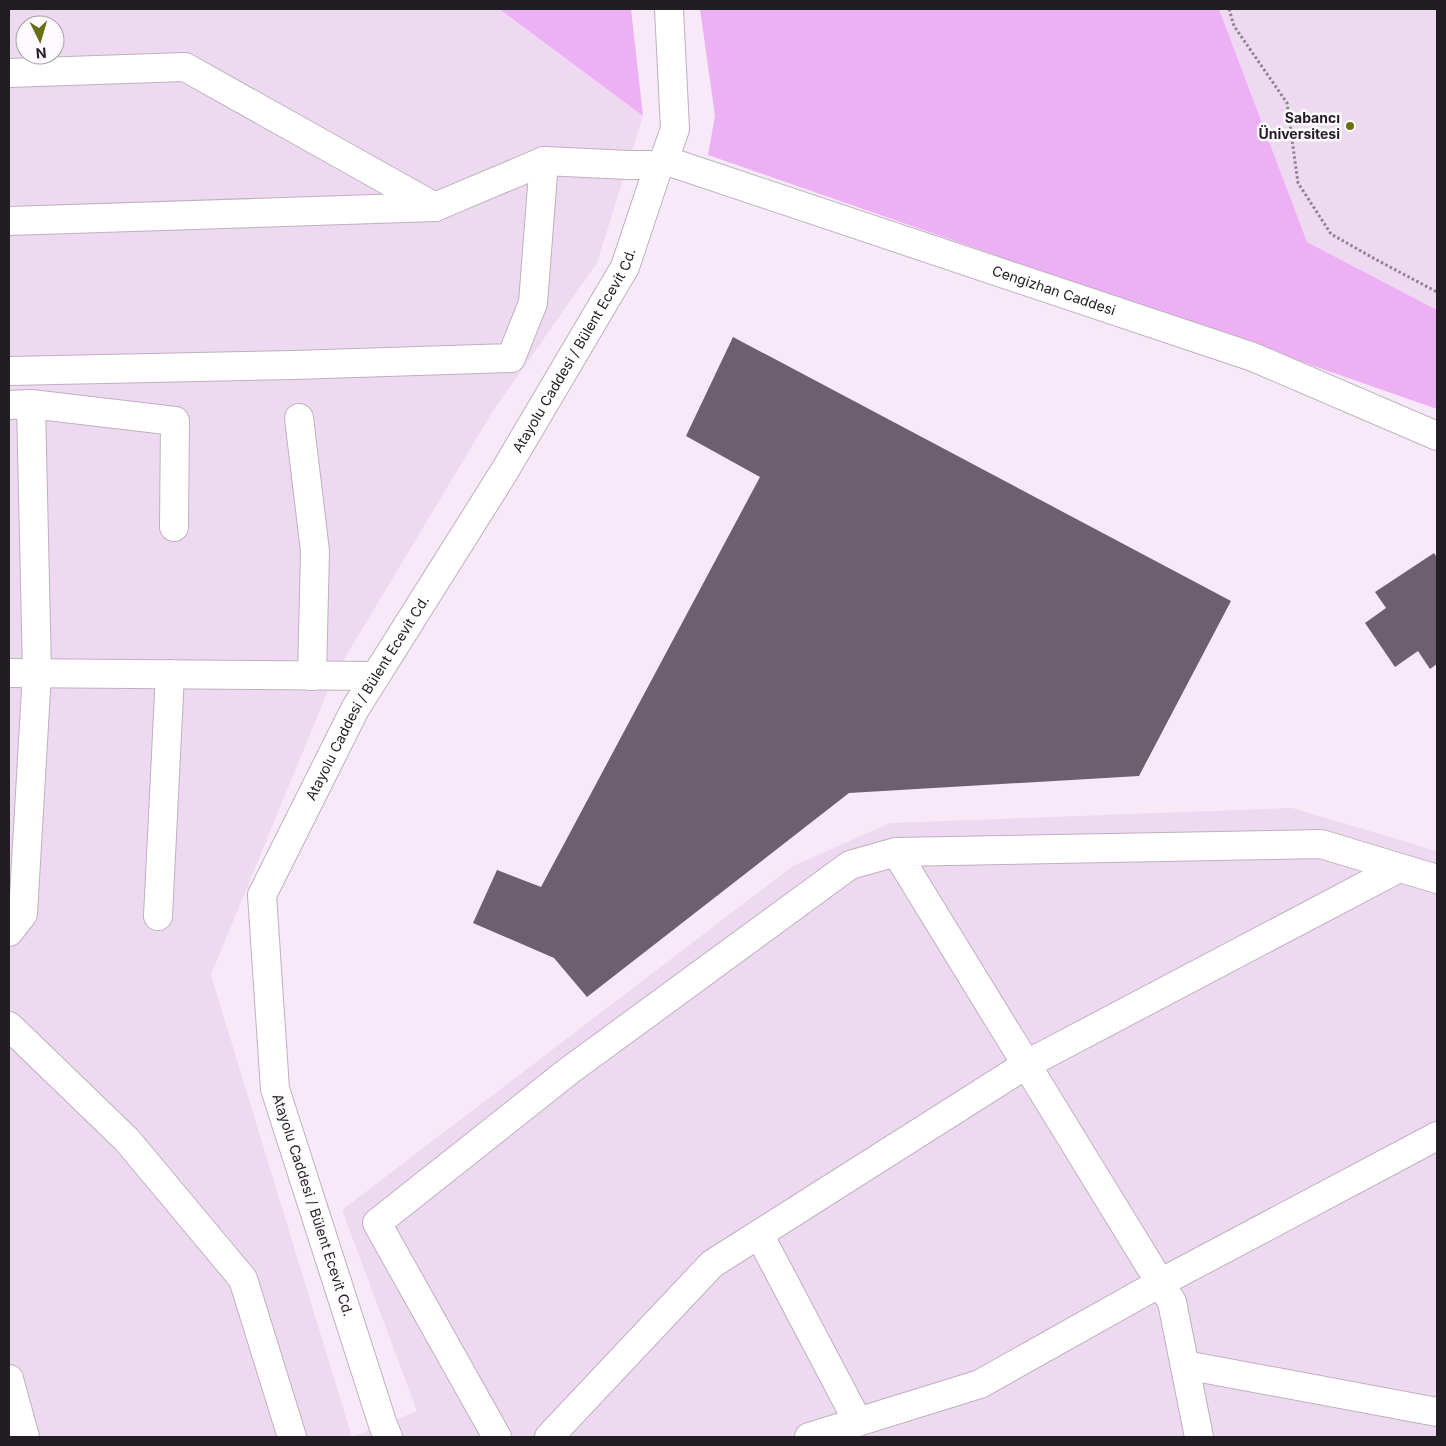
<svg xmlns="http://www.w3.org/2000/svg" width="1446" height="1446" font-family="Inter,sans-serif">
<rect width="100%" height="100%" fill="#f8e9f9"/>
<path fill="#eedaf0" fill-rule="evenodd" d="M 9,9 L 498,9 L 643,116 L 597,263 L 493,411 L 334,676 L 211,975 L 352,1437 L 9,1437 ZM 25,25 L 55,25 L 55,55 L 25,55 Z
M 1219,9 L 1437,9 L 1437,310 L 1307,242 Z
M 1292,808 L 1437,851 L 1437,1437 L 352,1437 L 417,1411 L 342,1210 L 793,866 L 890,823 Z"/>
<path fill="#eeb0f4" d="M 499,9 L 631,9 L 643,116 Z
M 700,9 L 1219,9 L 1307,242 L 1437,310 L 1437,409 L 708,155 L 715,116 Z"/>
<path fill="#6d606e" d="M 733,337 L 1231,601 L 1139,776 L 849,793 L 587,997 L 554,958 L 473,923 L 497,870 L 541,887 L 760,477 L 686,436 Z
M 1434,553 L 1437,558 L 1437,664 L 1430,669 L 1418,651 L 1395,667 L 1365,623 L 1386,608 L 1375,592 Z"/>
<g fill="none" stroke-linecap="round" stroke-linejoin="round">
<defs>
<g id="minor">
<path d="M 9,73 L 185,67 L 435,207"/>
<path id="s1" d="M 664,160 L 1253,357 L 1437,436"/>
<path d="M 9,221 L 435,207 L 544,161 L 629,165 L 659,165"/>
<path d="M 9,371 L 294,365 L 511,358 L 533,303 L 544,161"/>
<path d="M 9,405 L 31,404 L 175,421 L 174,527"/>
<path d="M 299,418 L 315,551 L 312,676"/>
<path d="M 9,673 L 376,676"/>
<path d="M 158,916 L 170,674"/>
<path d="M 9,932 L 23,914 L 37,673 L 31,404"/>
<path d="M 9,1026 L 127,1140 L 243,1279 L 292,1437"/>
<path d="M 759,1234 L 858,1422"/>
<path d="M 1185,1365 L 1437,1412"/>
<path d="M 9,1379 L 25,1437"/>
<path id="s2" d="M 388,1437 L 383,1425 L 275,1089 L 262,895 L 355,709 L 504,472 L 625,267 L 659,165 L 664,160 L 675,129 L 669,9"/>
<path d="M 497,1437 L 377,1223 L 570,1070 L 850,865 L 896,852"/>
<path d="M 549,1437 L 712,1264 L 1027,1064 L 1399,868"/>
<path d="M 809,1437 L 980,1384 L 1160,1283 L 1437,1136"/>
<path d="M 1199,1437 L 1172,1302 L 896,852 L 1321,844 L 1437,879"/>
</g>
</defs>
<use href="#minor" stroke="#beb0bf" stroke-width="30"/>
<path stroke="#8e848e" stroke-width="3" stroke-dasharray="2.5 2.5" stroke-linecap="butt" d="M 1229,9 L 1234,26 L 1287,103 L 1298,183 L 1331,234 L 1375,259 L 1437,292"/>
<use href="#minor" stroke="#fff" stroke-width="28"/>
</g>
<circle fill="#696f15" stroke="#fefbfe" stroke-width="2" cx="1350" cy="126" r="5"/>
<g text-anchor="middle" stroke-width="5" stroke-linejoin="round" paint-order="stroke">
<g font-size="14" font-weight="bold" fill="#221d22" stroke="#fefbfe" text-anchor="end">
<text x="1340" y="123">Sabancı<tspan x="1340" dy="16">Üniversitesi</tspan></text>
</g>
<g font-size="14" fill="#221d22" stroke="#fefbfe">
<text dy="5" stroke="none"><textPath href="#s1" startOffset="411">Cengizhan Caddesi</textPath></text>
<text dy="5" stroke="none"><textPath href="#s2" startOffset="1189">Atayolu Caddesi / Bülent Ecevit Cd.</textPath></text>
<text dy="5" stroke="none"><textPath href="#s2" startOffset="784">Atayolu Caddesi / Bülent Ecevit Cd.</textPath></text>
<text transform="translate(313 1205) rotate(72)" y="5">Atayolu Caddesi / Bülent Ecevit Cd.</text>
</g>
</g>
<rect width="1446" height="1446" fill="none" stroke="#221d22" stroke-width="20"/>
<g transform="translate(40 40) rotate(175)"><circle r="24" fill="#fefbfe" stroke="#a6a2a6"/>
<path d="M0-4L9 19L0 12L-9 19Z" fill="#696f15"/>
<text y="-8" font-size="14" font-weight="bold" text-anchor="middle" fill="#221d22">N</text>
</g>
</svg>
